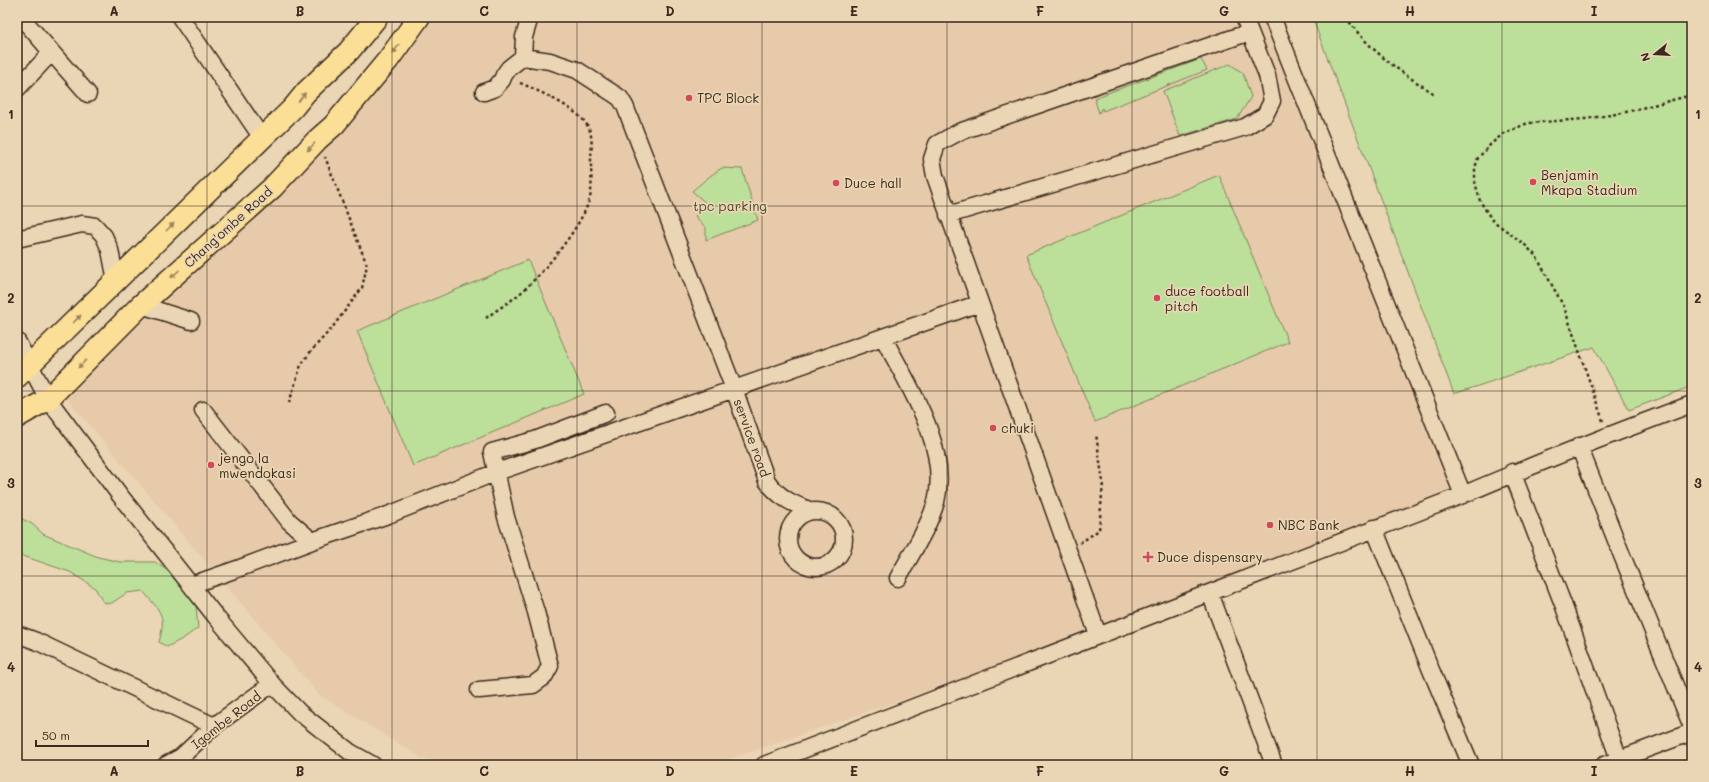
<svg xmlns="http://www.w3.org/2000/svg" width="1709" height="782" font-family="Mali,sans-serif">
<rect width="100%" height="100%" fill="#ead6b4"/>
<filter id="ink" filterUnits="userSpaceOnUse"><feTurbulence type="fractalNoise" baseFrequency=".025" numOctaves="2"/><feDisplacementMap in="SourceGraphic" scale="8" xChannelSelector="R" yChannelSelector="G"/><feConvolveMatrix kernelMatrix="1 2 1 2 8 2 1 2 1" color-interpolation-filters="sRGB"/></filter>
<g filter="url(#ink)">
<path fill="#e7caaa" d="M 430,17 L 1267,17 L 1451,490 L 1383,516 L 1321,545 L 984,672 L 712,765 L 476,765 L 423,759 L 319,695 L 63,394 L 421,32 Z"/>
<path fill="#bcdf99" stroke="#7c845c" d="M 1312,17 L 1692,17 L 1692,386 L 1629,410 L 1594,347 L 1454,394 Z
M 1201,59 L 1207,70 L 1103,111 L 1102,108 L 1099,113 L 1094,98 Z
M 1230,64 L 1243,73 L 1251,97 L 1237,119 L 1180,136 L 1163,91 Z
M 722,168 L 742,169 L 758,220 L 706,240 L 706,228 L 695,216 L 707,204 L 692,191 C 702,183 710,175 722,168 Z
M 1219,175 L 1288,342 L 1095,422 L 1026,255 Z
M 528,260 L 584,394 L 413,466 L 357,331 Z
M 17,513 L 22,519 L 32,524 L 43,534 L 98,557 L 120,562 L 155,562 L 183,582 L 196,605 L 198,628 L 184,638 L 167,647 L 159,642 C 167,614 160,612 143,591 L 127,593 L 110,604 L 103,602 L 95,588 L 70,572 L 17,554 Z"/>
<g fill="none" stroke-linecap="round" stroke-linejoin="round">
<defs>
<path id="minor" d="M 21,17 L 88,94
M 180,17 L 262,138
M 1272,17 L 1463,495
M 523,57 L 550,61 L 577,70 L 614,94 L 620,98 L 625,106 L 734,389 L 767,481 C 779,498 793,504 812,511
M 17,89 L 51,53
M 484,92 L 495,88 L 502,80 L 504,75 L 509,68 L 523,57 L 524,37 L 530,17
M 948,215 L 1245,127 L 1265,115 L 1272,101 L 1267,75 L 1244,17
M 17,239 L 82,224 L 95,226 L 104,236 L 110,250 L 116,281
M 141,305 L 191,321
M 883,337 C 907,383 950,447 936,502 C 928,529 911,554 898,578
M 17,341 L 48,399 L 122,498 L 216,617 L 272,684 L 300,713 L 350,752 L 373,765
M 203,410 L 289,521 L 312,541
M 1579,446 L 1621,553 L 1692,727
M 1512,472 L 1563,604 L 1619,759
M788 539a28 28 0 1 1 56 0a28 28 0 1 1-56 0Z
M 1374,528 L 1431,670 L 1471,765
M 191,585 L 240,568 L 312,541 L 388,515 L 497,472 L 980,303
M 1210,593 L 1274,765
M 17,634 L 36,641 L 214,726
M 1098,635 L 935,176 L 932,159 L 937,144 L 959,132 L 1250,32
M 479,690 L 533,685 L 544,677 L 550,666 L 536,612 L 506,517 L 492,452 L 535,440 L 606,413
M 166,765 L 181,757 L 214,726 L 272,684
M 764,765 L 1460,496 C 1537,463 1614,433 1692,404
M 1604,765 L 1692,732"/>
<path id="major" d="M 17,377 L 293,108 L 306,92 L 349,51 L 377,17
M 17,417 L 48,399 L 141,305 L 272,188 L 317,140 L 334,125 L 388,60 L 419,17"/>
</defs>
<use href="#minor" stroke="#3b2a1e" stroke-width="19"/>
<use href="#major" stroke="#3b2a1e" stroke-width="24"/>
<path stroke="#3b2a1e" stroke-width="2.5" stroke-dasharray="3 3" stroke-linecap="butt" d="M 1346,17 C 1369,51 1402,73 1436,95
M 486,318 C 499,308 515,299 527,287 C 547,268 588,219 591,192 C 592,182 591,171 591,161 C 591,150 594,136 587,125 C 577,108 537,90 518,82
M 289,403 L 301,365 L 311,351 L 332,328 L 362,288 L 367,265 L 325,157
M 1603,421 L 1564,307 L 1536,256 L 1524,244 L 1492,220 L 1480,201 L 1475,182 L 1475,168 L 1478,158 L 1491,144 L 1504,133 L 1528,123 L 1585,119 L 1622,113 L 1692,95
M 1080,543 L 1099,530 L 1103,483 L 1096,434"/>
<use href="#minor" stroke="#ead6b4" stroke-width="16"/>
<use href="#major" stroke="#fbdf96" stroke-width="21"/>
</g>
<defs><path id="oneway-solid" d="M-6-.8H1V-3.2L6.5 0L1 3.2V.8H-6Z"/></defs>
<g fill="#9b845a">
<use href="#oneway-solid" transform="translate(396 49) rotate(125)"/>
<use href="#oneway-solid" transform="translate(302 97) rotate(-51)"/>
<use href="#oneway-solid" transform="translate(311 147) rotate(133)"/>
<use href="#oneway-solid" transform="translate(170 227) rotate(-45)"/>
<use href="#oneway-solid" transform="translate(175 274) rotate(138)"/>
<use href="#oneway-solid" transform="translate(77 319) rotate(-44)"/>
<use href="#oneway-solid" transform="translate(82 364) rotate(135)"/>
</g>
</g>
<path fill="none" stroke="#3b2a1e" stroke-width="1" stroke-opacity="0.55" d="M 207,17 L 207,765M 392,17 L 392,765M 577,17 L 577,765M 762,17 L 762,765M 947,17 L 947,765M 1132,17 L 1132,765M 1317,17 L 1317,765M 1502,17 L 1502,765M 17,206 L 1692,206M 17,391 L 1692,391M 17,576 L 1692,576"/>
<g fill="#d1495b" stroke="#ead6b4" stroke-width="1.5">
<circle cx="689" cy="98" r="4"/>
<circle cx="1533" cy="182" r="4"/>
<circle cx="836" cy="183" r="4"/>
<circle cx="1157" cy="298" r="4"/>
<circle cx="993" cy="428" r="4"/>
<circle cx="211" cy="465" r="4"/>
<circle cx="1270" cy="525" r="4"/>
<path d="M1146 551h4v4h4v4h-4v4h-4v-4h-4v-4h4z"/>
</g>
<g text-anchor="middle" stroke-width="3.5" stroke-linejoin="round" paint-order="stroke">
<g font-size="13" fill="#3b2a1e" stroke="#ead6b4" text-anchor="start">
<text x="697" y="103">TPC Block</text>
<text x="1541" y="180">Benjamin<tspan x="1541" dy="15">Mkapa Stadium</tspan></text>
<text x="844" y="188">Duce hall</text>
<text x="1165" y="296">duce football<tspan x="1165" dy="15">pitch</tspan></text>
<text x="1001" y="433">chuki</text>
<text x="219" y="463">jengo la<tspan x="219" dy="15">mwendokasi</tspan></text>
<text x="1278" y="530">NBC Bank</text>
<text x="1157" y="562">Duce dispensary</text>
</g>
<g font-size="13" fill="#4e4530" stroke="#ead6b4">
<text x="730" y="211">tpc parking</text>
</g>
<g font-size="13" fill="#3b2a1e" stroke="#ead6b4">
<text transform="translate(228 227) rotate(-42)" y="5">Chang'ombe Road</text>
<text transform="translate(752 438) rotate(70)" y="5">service road</text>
<text transform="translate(226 720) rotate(-38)" y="5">Igombe Road</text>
</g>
</g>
<rect width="1709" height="782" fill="none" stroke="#ead6b4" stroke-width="44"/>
<g transform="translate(1655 54) rotate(252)" stroke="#ead6b4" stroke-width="3" paint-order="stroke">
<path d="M0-3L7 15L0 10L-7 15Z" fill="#3b2a1e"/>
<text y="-6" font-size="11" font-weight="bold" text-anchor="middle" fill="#3b2a1e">N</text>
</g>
<path d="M36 740v6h112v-6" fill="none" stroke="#3b2a1e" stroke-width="2"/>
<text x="42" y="740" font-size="12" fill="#3b2a1e" stroke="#ead6b4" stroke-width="3" paint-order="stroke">50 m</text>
<rect x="22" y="22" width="1665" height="738" fill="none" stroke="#3b2a1e" stroke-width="1.5"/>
<g font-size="13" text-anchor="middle" font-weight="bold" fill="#3b2a1e">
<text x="114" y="16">A</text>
<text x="300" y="16">B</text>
<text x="484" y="16">C</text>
<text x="670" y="16">D</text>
<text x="854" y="16">E</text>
<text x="1040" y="16">F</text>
<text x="1224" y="16">G</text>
<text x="1410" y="16">H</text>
<text x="1594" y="16">I</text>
<text x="11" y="119">1</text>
<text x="1698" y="119">1</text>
<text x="11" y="303">2</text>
<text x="1698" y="303">2</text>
<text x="11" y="488">3</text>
<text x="1698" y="488">3</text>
<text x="11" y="672">4</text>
<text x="1698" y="672">4</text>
<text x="114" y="776">A</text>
<text x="300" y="776">B</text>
<text x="484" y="776">C</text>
<text x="670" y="776">D</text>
<text x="854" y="776">E</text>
<text x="1040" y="776">F</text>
<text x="1224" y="776">G</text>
<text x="1410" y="776">H</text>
<text x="1594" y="776">I</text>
</g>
</svg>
